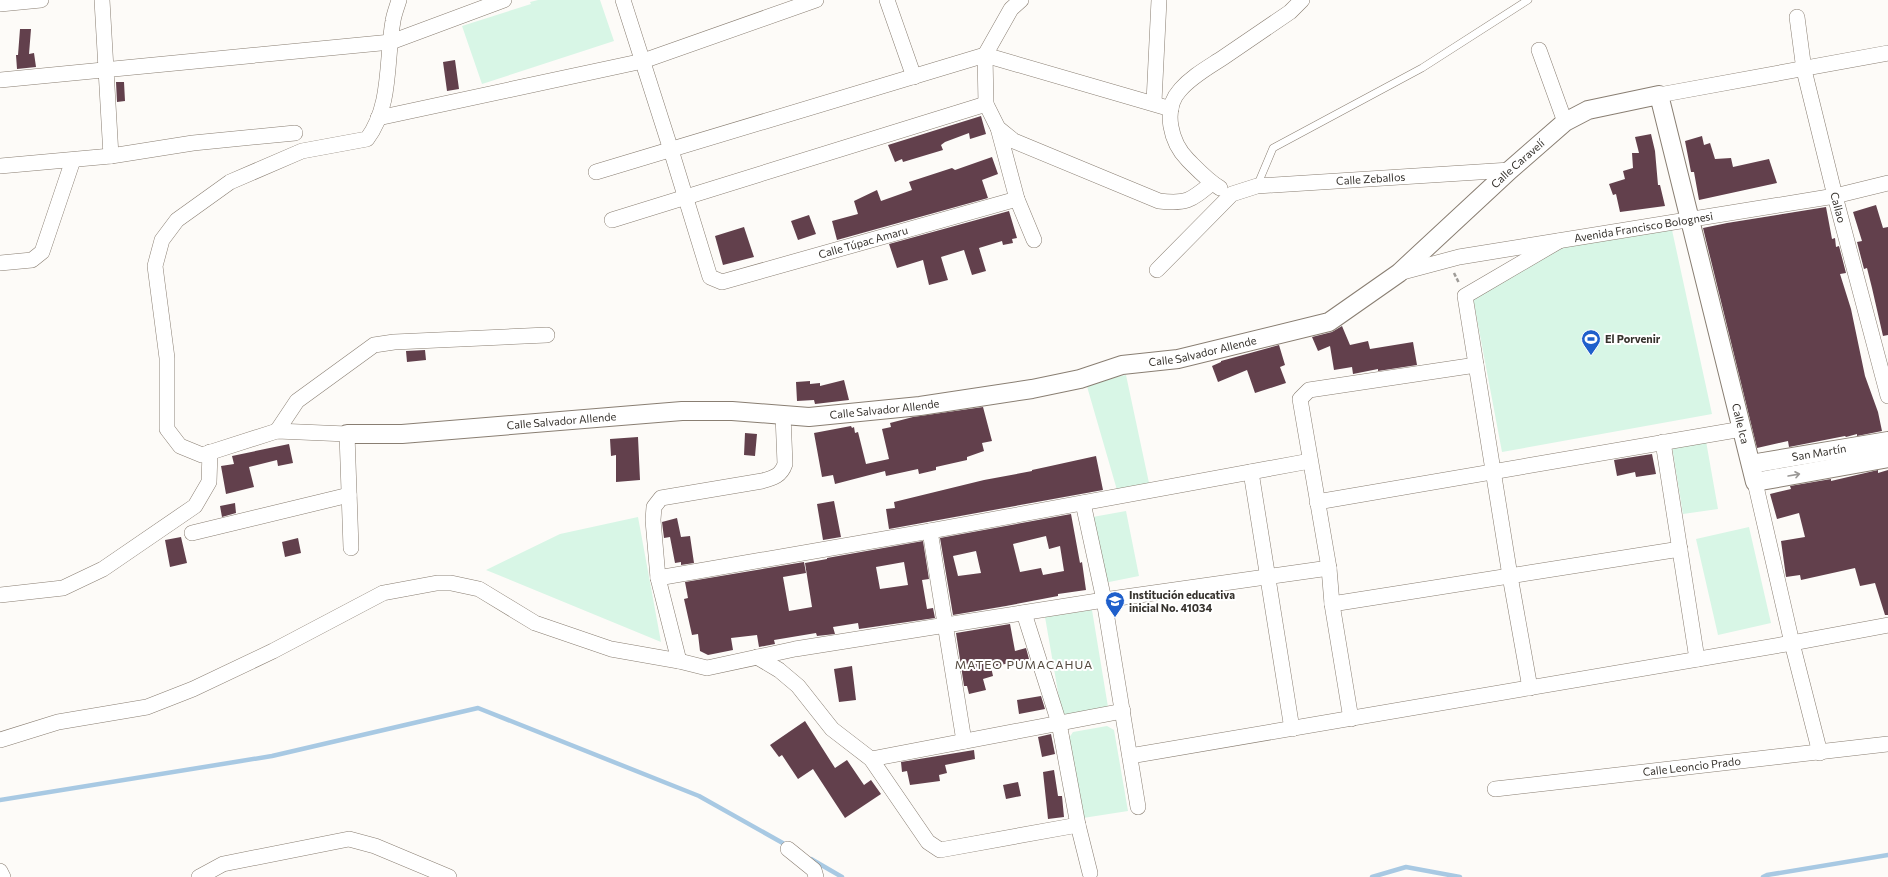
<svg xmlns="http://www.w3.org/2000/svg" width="1888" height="877" font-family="Commissioner,sans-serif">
<rect width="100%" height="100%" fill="#fdfbf8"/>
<path fill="#d8f6e6" d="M 538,0 L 600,0 L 614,41 L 482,84 L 462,26 L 531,4 L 530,2 Z
M 1672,230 L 1712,414 L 1502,452 L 1473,298 L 1560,247 Z
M 1126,375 L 1149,483 L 1117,490 L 1086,383 Z
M 1706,441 L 1718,509 L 1683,514 L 1672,447 Z
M 1126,511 L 1139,576 L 1099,584 L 1087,518 Z
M 638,517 L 661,642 L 486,570 L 560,534 Z
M 1749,527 L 1771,623 L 1718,635 L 1696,539 Z
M 1092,610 L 1108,707 L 1062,715 L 1045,617 Z
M 1107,726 L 1114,730 L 1128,811 L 1083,818 L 1069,738 L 1073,732 Z"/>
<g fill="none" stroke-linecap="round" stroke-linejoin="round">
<path stroke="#a8c9e3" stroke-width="4.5" d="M 0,800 L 272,756 L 478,708 L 699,796 L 788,846
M 811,859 L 842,877
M 1372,877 L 1406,867 L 1460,877
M 1763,877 L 1767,875 L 1888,855"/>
</g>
<path fill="#62404c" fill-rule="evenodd" d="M 20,29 L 31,29 L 29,54 L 34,53 L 36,67 L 17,69 L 16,55 L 18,55 Z
M 455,60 L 459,89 L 447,91 L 443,62 Z
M 116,82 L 124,82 L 125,101 L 117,102 Z
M 981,116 L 986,134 L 970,139 L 969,133 L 945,142 L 941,145 L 943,150 L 903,162 L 902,159 L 895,162 L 888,145 Z
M 1651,134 L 1655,151 L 1658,185 L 1660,185 L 1665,206 L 1620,212 L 1616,194 L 1613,195 L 1609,184 L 1625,179 L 1623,171 L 1633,168 L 1632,153 L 1639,153 L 1635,137 Z
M 1702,136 L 1704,145 L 1710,143 L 1715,159 L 1731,158 L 1733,167 L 1769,159 L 1777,183 L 1699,200 L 1694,172 L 1691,172 L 1685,141 Z
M 992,157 L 998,174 L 982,180 L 988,198 L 837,240 L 832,221 L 858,214 L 854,201 L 877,190 L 881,201 L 912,190 L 909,182 L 952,168 L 955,170 Z
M 1876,205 L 1883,228 L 1888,227 L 1888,335 L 1883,336 L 1872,288 L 1867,268 L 1864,269 L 1857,242 L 1862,241 L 1853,212 Z
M 1826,207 L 1832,239 L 1835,238 L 1836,247 L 1839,246 L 1846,273 L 1840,274 L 1851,309 L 1865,376 L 1878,412 L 1882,431 L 1857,436 L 1857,434 L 1846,437 L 1845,436 L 1789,447 L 1788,441 L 1757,448 L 1703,228 L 1727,223 Z
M 1009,211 L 1017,238 L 1012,239 L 1013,243 L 1003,245 L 1002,241 L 979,248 L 986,271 L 972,275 L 964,250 L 941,257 L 948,280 L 929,285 L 923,260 L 897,268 L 889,244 Z
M 809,215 L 816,234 L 798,240 L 791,221 Z
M 744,227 L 754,257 L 723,265 L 715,236 Z
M 1342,326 L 1350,345 L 1368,341 L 1370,349 L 1413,342 L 1417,365 L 1378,371 L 1378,369 L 1353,374 L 1352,367 L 1334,370 L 1330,346 L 1318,351 L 1312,337 L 1332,332 Z
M 1279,345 L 1285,365 L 1280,367 L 1286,383 L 1255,393 L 1247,370 L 1218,382 L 1212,366 L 1221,362 L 1221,361 Z
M 425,350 L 426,360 L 407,362 L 406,351 Z
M 844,380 L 849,400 L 815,404 L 814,400 L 797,401 L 796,382 L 810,381 L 810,384 L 820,383 L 820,386 Z
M 983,407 L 992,441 L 982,443 L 984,451 L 967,457 L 967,460 L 936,467 L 936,470 L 919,474 L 918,469 L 886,476 L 885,471 L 835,484 L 833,475 L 822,477 L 814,433 L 851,426 L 852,428 L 854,427 L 855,433 L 858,432 L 866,464 L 889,459 L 882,429 L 891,427 L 890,423 L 913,417 Z
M 745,433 L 757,434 L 755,456 L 744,455 Z
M 638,437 L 640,480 L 616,482 L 616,455 L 611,456 L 610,439 Z
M 289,444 L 293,463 L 278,466 L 277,460 L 249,467 L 254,487 L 226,494 L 221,466 L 234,464 L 232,456 Z
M 1652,454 L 1656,474 L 1636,477 L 1635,472 L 1617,476 L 1614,460 Z
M 1096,456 L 1103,490 L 889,529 L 886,509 L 895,508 L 894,502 L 984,480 L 1032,471 L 1032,470 L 1046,467 Z
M 1878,470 L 1878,473 L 1888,470 L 1888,615 L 1885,615 L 1875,583 L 1860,586 L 1855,568 L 1801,580 L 1800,575 L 1786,577 L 1781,541 L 1805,537 L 1799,513 L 1777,519 L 1770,494 L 1791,489 L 1790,486 L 1831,479 L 1831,481 Z
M 834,501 L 841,537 L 823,540 L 817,504 Z
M 235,503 L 236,513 L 222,517 L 220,506 Z
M 1071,514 L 1080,563 L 1082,562 L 1086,590 L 1058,594 L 1058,596 L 1006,606 L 953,615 L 940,538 ZM 1046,536 L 1049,549 L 1060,546 L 1064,571 L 1043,575 L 1041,568 L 1020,572 L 1013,544 ZM 976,551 L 981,573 L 958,576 L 953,556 Z
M 677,518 L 681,537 L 690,536 L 694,563 L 681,565 L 681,562 L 675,563 L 670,537 L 664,538 L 662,522 Z
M 181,537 L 187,563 L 170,567 L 165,540 Z
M 298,538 L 301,553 L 285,557 L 282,542 Z
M 923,541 L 929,579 L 922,580 L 927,609 L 933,608 L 935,618 L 859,629 L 858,623 L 833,627 L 835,634 L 817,636 L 816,633 L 774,640 L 775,644 L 759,647 L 757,635 L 731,638 L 733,650 L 708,655 L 700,651 L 698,634 L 692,635 L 684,599 L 688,598 L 685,582 L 804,562 L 806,573 L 783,577 L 789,611 L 812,607 L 805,563 L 827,559 L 827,558 ZM 904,562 L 908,585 L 880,589 L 876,567 Z
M 1010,624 L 1015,651 L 1026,648 L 1029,659 L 991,667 L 993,676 L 983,679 L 986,690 L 969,694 L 967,686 L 964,686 L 956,633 Z
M 852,666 L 856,700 L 839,702 L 834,669 Z
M 1041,696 L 1045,709 L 1019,714 L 1017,700 Z
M 805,721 L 835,768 L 847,760 L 864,785 L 871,780 L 881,794 L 845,818 L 813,769 L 798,779 L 782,755 L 779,757 L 770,745 Z
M 1051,734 L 1055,754 L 1042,757 L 1038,737 Z
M 974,750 L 975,759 L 945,765 L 947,773 L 939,775 L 940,781 L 910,785 L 907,771 L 902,772 L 901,762 Z
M 1054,770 L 1058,796 L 1062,796 L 1064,817 L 1048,819 L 1043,772 Z
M 1018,782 L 1021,796 L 1006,799 L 1003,785 Z"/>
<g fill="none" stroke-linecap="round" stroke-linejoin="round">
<defs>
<path id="service" d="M 1257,186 L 1273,148 L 1422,68 L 1528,0"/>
<g id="minor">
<path d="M 102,0 L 111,156"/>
<path id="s1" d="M 623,0 L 671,150 L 710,277 L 722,282 L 1017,199"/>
<path d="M 887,0 L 914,77"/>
<path d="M 1021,0 L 1011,9 L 985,55 L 986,104 L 998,128 L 1014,141 L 1159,201 C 1187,204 1190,201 1212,183"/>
<path d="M 0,4 L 41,0"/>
<path id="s2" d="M 1797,17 L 1804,70 L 1835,196 L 1888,396"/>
<path d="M 1539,50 L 1565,122"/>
<path d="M 0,80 L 391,42 L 504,0"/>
<path d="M 1659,95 L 1888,53"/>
<path d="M 1154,102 L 1159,0"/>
<path d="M 378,118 L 643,61 L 816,0"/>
<path d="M 998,128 L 1017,199 L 1034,240"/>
<path d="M 0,166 L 111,156 L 193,143 L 295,133"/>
<path d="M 596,172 L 985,55 L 1171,109"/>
<path d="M 1220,188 C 1208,181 1198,170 1188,160 C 1171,143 1162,110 1180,90 C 1192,76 1209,67 1224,57 C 1246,42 1268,27 1290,12 L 1302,0"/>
<path d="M 612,220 L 986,104"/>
<path d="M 0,263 L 32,260 L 42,252 L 73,160"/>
<path id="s3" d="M 1157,270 L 1232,194 L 1257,186 L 1510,170"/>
<path id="s4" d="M 1399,273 L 1459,257 L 1835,196 L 1888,183"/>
<path d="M 277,431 L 297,401 L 374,345 L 394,342 L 547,335"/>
<path d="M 1663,442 L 1697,659"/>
<path d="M 1251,472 L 1292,729"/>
<path d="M 1755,482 L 1792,643 L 1820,753"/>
<path d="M 1317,502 L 1742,429"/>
<path d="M 1083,503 L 1104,600 L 1138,807"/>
<path d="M 930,531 L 964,741"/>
<path d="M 192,533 L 349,495"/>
<path d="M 351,548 L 347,434 L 277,431 L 202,455 L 180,446 L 167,429 L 167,358 L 155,266 L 162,240 L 177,220 L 230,182 L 302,151 L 367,139 C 392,106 386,59 393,21 C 394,14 397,7 399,0"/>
<path d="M 658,578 L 930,531 L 1310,461"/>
<path d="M 0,595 L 63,588 L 103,569 L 195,506 L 209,482 L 210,452"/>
<path d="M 1332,604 L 1680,549"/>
<path d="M 1024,613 L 1059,723 L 1078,825 L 1090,873"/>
<path d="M 757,657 L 779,670 L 798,686 L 832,729 L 871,759 L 928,842 L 940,850 L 1078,825"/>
<path d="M 679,661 L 658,578 L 653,520 L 654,507 L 661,498 L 762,481 C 773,478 781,476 785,464 L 783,415"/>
<path d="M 1530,688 L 1510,576 L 1465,296 L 1559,241"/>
<path d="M 1351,719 L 1332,604 L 1329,568 L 1300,399 L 1309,390 L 1476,365"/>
<path d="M 0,740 L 58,722 L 147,707 L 193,689 L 273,651 L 383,593 L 437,583 L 451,583 L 479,589 L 535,623 L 611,649 L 679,661 L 707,668 L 795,649 L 946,625 L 1104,600 L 1329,568"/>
<path d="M 1130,756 L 1792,643 L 1888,625"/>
<path d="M 871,759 L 1123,711"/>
<path id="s5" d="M 1495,789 L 1888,744"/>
<path d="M 788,849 L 814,870 L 816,877"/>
<path d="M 0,871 L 3,877"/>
<path d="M 199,877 L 223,864 L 349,839 L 375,846 L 449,877"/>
</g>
<g id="tertiary">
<path id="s6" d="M 347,434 L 402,434 L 682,411 L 732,411 L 809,417 L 920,406 L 1032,389 L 1080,379 L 1122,365 L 1178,359 L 1329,322 L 1399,273 L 1510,170 L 1565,122 L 1588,110 L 1659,95 L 1755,482 L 1888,458"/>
<path id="s7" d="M 1751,464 L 1888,441"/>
</g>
</defs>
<use href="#service" stroke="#897e72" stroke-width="8"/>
<use href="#minor" stroke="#897e72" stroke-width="16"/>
<use href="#tertiary" stroke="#897e72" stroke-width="20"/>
<path stroke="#9f9c98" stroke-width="2.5" stroke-dasharray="4 2" stroke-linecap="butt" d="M 1454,273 L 1459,283"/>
<use href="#service" stroke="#fff" stroke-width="7"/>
<use href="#minor" stroke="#fff" stroke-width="15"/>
<use href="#tertiary" stroke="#fff" stroke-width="18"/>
</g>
<defs><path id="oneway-shaft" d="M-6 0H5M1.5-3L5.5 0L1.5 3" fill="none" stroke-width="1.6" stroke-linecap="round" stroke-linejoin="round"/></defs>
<use stroke="#9a9896" href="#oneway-shaft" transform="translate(1794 475) rotate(-10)"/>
<defs>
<symbol id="stadium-pin" viewBox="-11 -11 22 30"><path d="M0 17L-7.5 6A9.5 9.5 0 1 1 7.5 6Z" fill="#1f5fcb" stroke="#fff"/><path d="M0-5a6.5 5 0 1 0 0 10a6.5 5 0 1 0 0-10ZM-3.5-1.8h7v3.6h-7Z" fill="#fff"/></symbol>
<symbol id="school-pin" viewBox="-11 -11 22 30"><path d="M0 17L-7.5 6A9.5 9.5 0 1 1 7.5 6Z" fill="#1f5fcb" stroke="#fff"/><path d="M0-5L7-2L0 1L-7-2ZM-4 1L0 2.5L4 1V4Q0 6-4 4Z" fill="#fff"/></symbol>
</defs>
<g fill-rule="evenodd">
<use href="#stadium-pin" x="1580" y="328" width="22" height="30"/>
<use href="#school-pin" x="1104" y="590" width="22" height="30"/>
</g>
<g text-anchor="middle" stroke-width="4" stroke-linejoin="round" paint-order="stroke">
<g font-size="11" fill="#36322d" stroke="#fff">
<text dy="4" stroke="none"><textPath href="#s6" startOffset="1240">Calle Caravelí</textPath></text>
<text dy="4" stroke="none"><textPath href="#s3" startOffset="247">Calle Zeballos</textPath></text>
<text dy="4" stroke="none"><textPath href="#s2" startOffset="195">Callao</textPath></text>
<text dy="4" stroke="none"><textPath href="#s4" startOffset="249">Avenida Francisco Bolognesi</textPath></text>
<text dy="4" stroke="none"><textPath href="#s1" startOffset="450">Calle Túpac Amaru</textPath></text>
<text dy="4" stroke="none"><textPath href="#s6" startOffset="863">Calle Salvador Allende</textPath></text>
<text dy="4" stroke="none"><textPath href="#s6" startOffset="539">Calle Salvador Allende</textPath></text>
<text dy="4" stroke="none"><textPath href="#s6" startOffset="215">Calle Salvador Allende</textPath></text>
<text dy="4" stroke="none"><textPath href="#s6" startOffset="1740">Calle Ica</textPath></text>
<text dy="4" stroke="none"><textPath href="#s7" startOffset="69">San Martín</textPath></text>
<text dy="4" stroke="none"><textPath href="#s5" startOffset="198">Calle Leoncio Prado</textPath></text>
</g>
<g font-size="11" font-weight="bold" fill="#36322d" stroke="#fff" text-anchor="start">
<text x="1605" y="343">El Porvenir</text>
<text x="1129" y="599">Institución educativa<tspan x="1129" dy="13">inicial No. 41034</tspan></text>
</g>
<g font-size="12" letter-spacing="1" fill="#544a3f" stroke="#fff">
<text x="1024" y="669">MATEO PUMACAHUA</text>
</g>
</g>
</svg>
